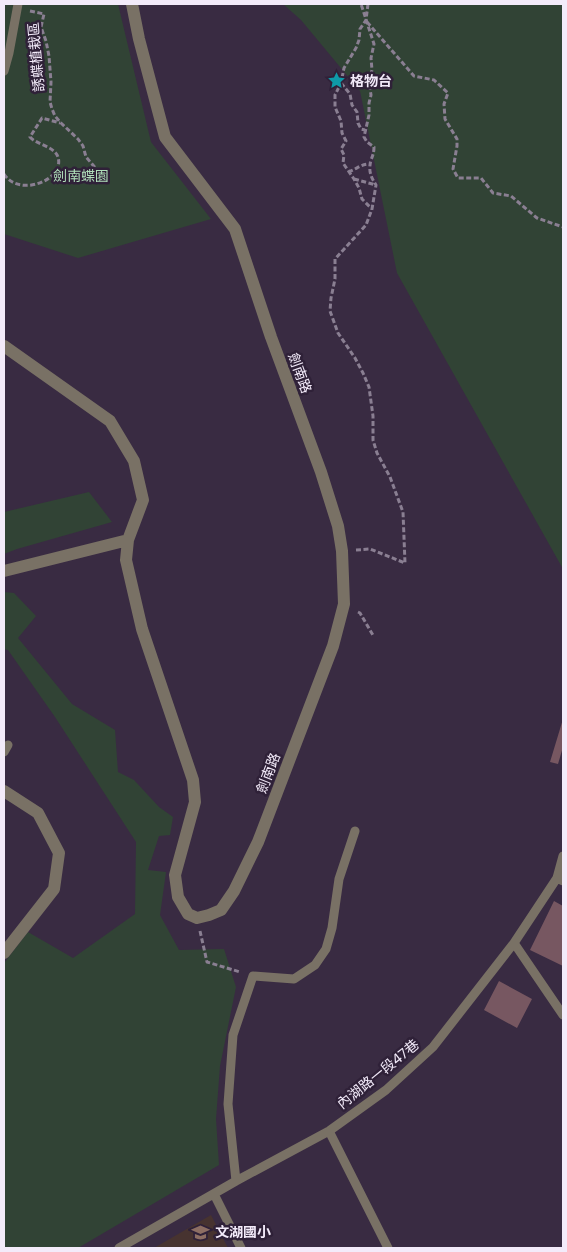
<svg xmlns="http://www.w3.org/2000/svg" width="567" height="1252" font-family="Poppins,'Noto Sans TC',sans-serif">
<rect width="100%" height="100%" fill="#392b42"/>
<path fill="#473330" d="M 211,1215 L 228,1248 L 154,1248 Z"/>
<path fill="#314335" d="M 4,4 L 118,4 L 151,142 L 211,219 L 78,258 L 4,234 Z
M 283,4 L 563,4 L 563,569 L 397,273 L 360,91 L 301,20 Z
M 89,492 L 112,522 L 17,549 L 4,554 L 4,512 Z
M 4,592 L 14,593 L 36,616 L 18,638 L 72,704 L 115,730 L 118,772 L 134,780 L 159,807 L 173,817 L 170,835 L 159,836 L 148,870 L 166,872 L 160,915 L 179,950 L 224,949 L 236,987 L 220,1066 L 216,1119 L 219,1165 L 78,1248 L 4,1248 L 4,963 L 28,932 L 73,958 L 135,914 L 136,842 L 55,717 L 8,650 L 4,649 Z"/>
<path fill="#775761" d="M 563,719 L 563,747 L 558,764 L 550,762 Z
M 554,901 L 563,906 L 563,966 L 530,950 Z
M 499,981 L 532,999 L 517,1028 L 484,1010 Z"/>
<g fill="none" stroke-linecap="round" stroke-linejoin="round">
<path stroke="#8a7f92" stroke-width="3" stroke-dasharray="5 2.5" stroke-linecap="butt" d="M 368,4 L 366,20 L 360,29 L 359,40 L 356,48 L 344,68 L 341,83 L 335,95 L 335,107 L 341,121 L 342,133 L 346,141 L 341,149 L 344,155 L 343,163 L 354,179 L 359,188 L 362,199 L 372,209
M 30,11 L 44,14 L 41,27 L 46,41 L 49,56 L 51,82 L 50,102 L 52,109 L 55,116 L 61,123 L 78,139 L 83,146 L 86,157 L 98,171
M 367,22 L 414,76 L 434,80 L 448,93 L 444,104 L 445,119 L 457,139 L 457,146 L 453,169 L 458,178 L 481,178 L 493,193 L 511,196 L 537,218 L 563,227
M 341,83 L 350,94 L 352,105 L 357,112 L 358,123 L 361,129 L 365,130
M 348,172 C 357,169 361,164 370,164
M 4,174 C 19,198 65,180 58,157 C 54,146 37,145 30,137 L 42,118 L 60,123
M 354,179 L 376,185
M 356,550 L 370,549 L 405,563 L 403,512 L 390,477 L 377,453 L 373,440 L 373,416 L 369,387 L 363,373 L 355,358 L 338,333 L 330,311 L 331,298 L 335,279 L 335,259 L 366,225 L 372,209 L 376,185 C 371,177 368,171 371,160 C 373,155 374,152 374,147 L 367,142 L 364,137 L 369,115 L 369,103 L 371,95 L 369,82 L 372,70 L 371,58 L 374,44 L 361,4
M 358,612 L 360,613 L 374,637
M 200,931 L 207,962 L 240,972"/>
<path stroke="#797165" stroke-width="9" d="M 4,71 L 9,53 L 18,4
M 4,752 L 8,745
M 557,878 L 563,856
M 514,943 L 563,1015
M 329,1131 L 388,1248
M 236,1181 L 228,1104 L 233,1035 L 253,976 L 294,979 L 315,965 L 326,949 L 332,928 L 339,879 L 355,831
M 214,1194 L 241,1248
M 119,1248 L 236,1181 L 329,1131 L 386,1090 L 433,1047 L 514,943 L 557,878 L 563,881"/>
<path stroke="#797165" stroke-width="12" d="M 4,346 L 110,421 L 134,461 L 143,500 L 128,540 L 126,560 L 142,629 L 193,780 L 195,802 L 175,875 L 178,897 L 188,914 L 197,918 L 209,915 L 221,910 L 234,891 L 258,842 L 333,646 L 344,604 L 342,551 L 338,526 L 321,472 L 271,337 L 235,229 L 165,137 L 139,39 L 132,4
M 4,571 L 128,540
M 4,791 L 38,813 L 59,853 L 54,889 L 4,953"/>
</g>
<defs>
<symbol id="sight-bare" viewBox="-9 -9 18 18"><path d="M0-6L1.8-2.2L6-1.7L2.9 1.2L3.7 5.4L0 3.3L-3.7 5.4L-2.9 1.2L-6-1.7L-1.8-2.2Z" fill="#0f9aa8" stroke="#2f2138" stroke-width="2.5" paint-order="stroke"/></symbol>
<symbol id="school-bare" viewBox="-9 -9 18 18"><path d="M0-5L7-2L0 1L-7-2ZM-4 1L0 2.5L4 1V4Q0 6-4 4Z" fill="#8d6e63" stroke="#2f2138" stroke-width="2.5" paint-order="stroke"/></symbol>
</defs>
<g fill-rule="evenodd">
<use href="#sight-bare" x="324" y="68" width="25" height="25"/>
<use href="#school-bare" x="188" y="1220" width="25" height="25"/>
</g>
<g text-anchor="middle" stroke-width="5" stroke-linejoin="round" paint-order="stroke">
<g font-size="14" fill="#f3ebfa" stroke="#2f2138">
<text transform="translate(36 57) rotate(-95)" y="5">誘蝶植栽區</text>
<text transform="translate(300 373) rotate(70)" y="5">劍南路</text>
<text transform="translate(268 773) rotate(-69)" y="5">劍南路</text>
<text transform="translate(378 1074) rotate(-39)" y="5">內湖路一段47巷</text>
</g>
<g font-size="14" font-weight="bold" fill="#f3ebfa" stroke="#2f2138" text-anchor="start">
<text x="350" y="86">格物台</text>
<text x="215" y="1237">文湖國小</text>
</g>
<g font-size="14" fill="#b0dfba" stroke="#2f2138">
<text x="81" y="181">劍南蝶園</text>
</g>
</g>
<rect width="567" height="1252" fill="none" stroke="#f3ebfa" stroke-width="10"/>
</svg>
